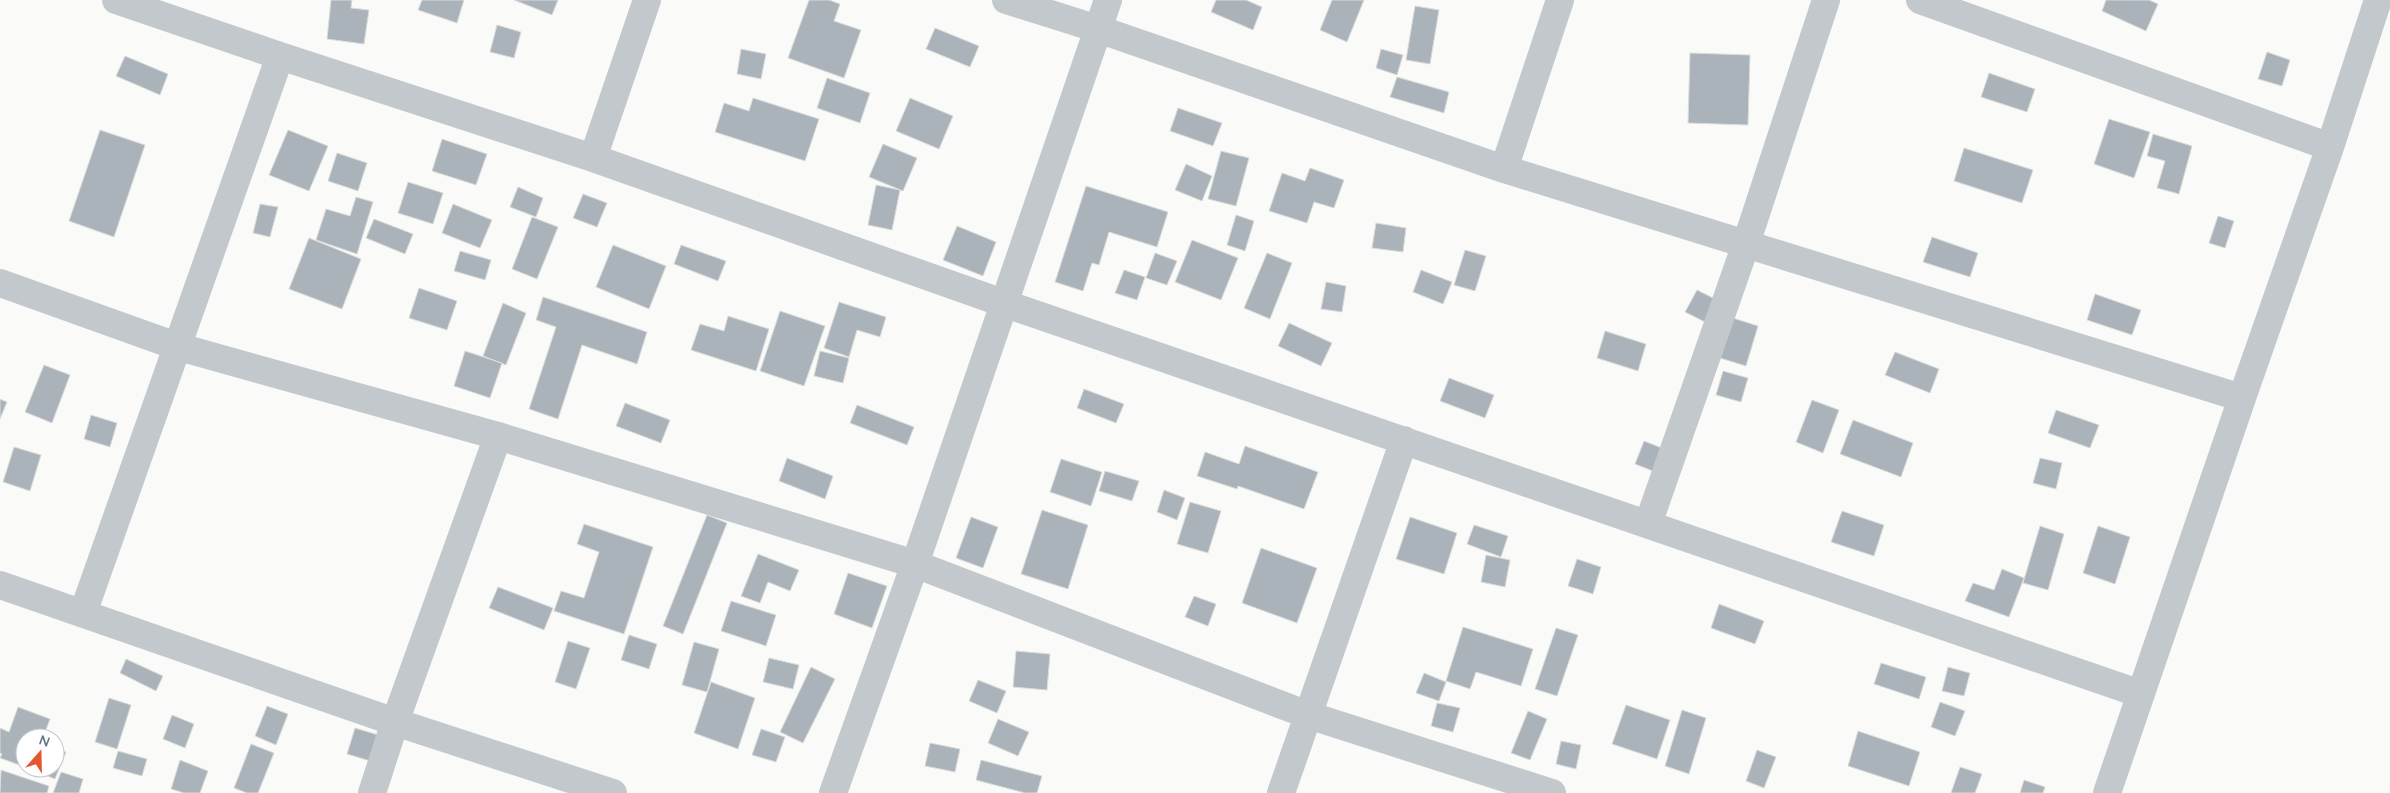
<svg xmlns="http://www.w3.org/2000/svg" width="2390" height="793" font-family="Quicksand,sans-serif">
<rect width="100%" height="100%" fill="#fafaf8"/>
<path fill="#aab3b9" stroke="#dcdcda" d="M 331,0 L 352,0 L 351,8 L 369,10 L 364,44 L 327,39 Z
M 422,0 L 464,0 L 457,23 L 418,10 Z
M 514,0 L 558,0 L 552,15 Z
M 809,0 L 829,0 L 840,4 L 834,21 L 861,30 L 844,78 L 788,58 Z
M 1216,0 L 1246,0 L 1262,7 L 1253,30 L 1211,12 Z
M 1332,0 L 1364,0 L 1347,42 L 1320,30 Z
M 2106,0 L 2149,0 L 2158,4 L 2146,31 L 2102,11 Z
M 1415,6 L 1439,10 L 1430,64 L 1406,60 Z
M 497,25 L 521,32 L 514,58 L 490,52 Z
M 935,28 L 979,46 L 970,67 L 926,49 Z
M 741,49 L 766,54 L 761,79 L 737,74 Z
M 1381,49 L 1403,55 L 1397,75 L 1376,68 Z
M 2267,52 L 2290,60 L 2282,86 L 2258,79 Z
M 1690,53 L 1750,55 L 1748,125 L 1688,123 Z
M 125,56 L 168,74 L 160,95 L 116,76 Z
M 1989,73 L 2035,89 L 2027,112 L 1981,97 Z
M 1397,77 L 1449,92 L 1444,113 L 1390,97 Z
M 827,78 L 870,93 L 860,123 L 817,108 Z
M 753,98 L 819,119 L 805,161 L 715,132 L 724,103 L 749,111 Z
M 910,98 L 953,116 L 939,149 L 896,131 Z
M 1178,108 L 1222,123 L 1213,146 L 1170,131 Z
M 2109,119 L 2150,132 L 2134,178 L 2094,164 Z
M 100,130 L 145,145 L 114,237 L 69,221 Z
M 288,130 L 328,146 L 309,191 L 269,175 Z
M 2153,134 L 2192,146 L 2179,194 L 2157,188 L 2165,161 L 2147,156 Z
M 442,139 L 487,154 L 476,185 L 432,171 Z
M 883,144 L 917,158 L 903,191 L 869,177 Z
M 1964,148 L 2033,170 L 2022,203 L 1954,181 Z
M 1221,151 L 1249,158 L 1236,206 L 1208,199 Z
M 337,153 L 367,163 L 358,191 L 328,181 Z
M 1186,164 L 1212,176 L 1202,201 L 1175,190 Z
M 1310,168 L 1344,180 L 1334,208 L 1314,202 L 1307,223 L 1269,211 L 1282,173 L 1305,181 Z
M 408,182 L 443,193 L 433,224 L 398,213 Z
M 876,185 L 900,190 L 892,230 L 868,225 Z
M 1086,186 L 1168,212 L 1157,247 L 1109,232 L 1099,265 L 1092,263 L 1083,291 L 1055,282 Z
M 518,187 L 543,198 L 536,217 L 510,207 Z
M 583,194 L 607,203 L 597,227 L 573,218 Z
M 356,197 L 373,202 L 357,254 L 316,240 L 326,209 L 350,216 Z
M 260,204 L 278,207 L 270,237 L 253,233 Z
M 453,204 L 492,220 L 480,248 L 442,233 Z
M 1236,215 L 1254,221 L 1245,251 L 1227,245 Z
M 2218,216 L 2234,221 L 2225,248 L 2209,243 Z
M 532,217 L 558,227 L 537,279 L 512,269 Z
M 374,219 L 413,234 L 405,254 L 366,238 Z
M 1376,223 L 1406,228 L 1403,252 L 1372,248 Z
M 957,226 L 996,242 L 983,276 L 943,260 Z
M 1932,237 L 1978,253 L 1970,277 L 1923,262 Z
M 309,238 L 361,259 L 342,309 L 289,289 Z
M 1192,240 L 1238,258 L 1221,300 L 1175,282 Z
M 613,245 L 666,266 L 649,309 L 596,287 Z
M 681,245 L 726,261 L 718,281 L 674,264 Z
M 1465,250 L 1486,256 L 1475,291 L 1454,285 Z
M 460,251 L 491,260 L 485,280 L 454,271 Z
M 1155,253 L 1177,261 L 1167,285 L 1146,278 Z
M 1267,253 L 1292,263 L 1270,319 L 1244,308 Z
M 1124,270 L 1145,277 L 1137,300 L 1115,293 Z
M 1421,270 L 1452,282 L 1443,304 L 1413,292 Z
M 1326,282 L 1346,286 L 1342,312 L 1321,309 Z
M 419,288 L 457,301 L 447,330 L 409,318 Z
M 1697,290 L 1717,300 L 1705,322 L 1685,312 Z
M 2095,294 L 2141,310 L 2132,335 L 2087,320 Z
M 543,297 L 647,332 L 637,364 L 582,345 L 558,419 L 529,409 L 556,327 L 536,320 Z
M 839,302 L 886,317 L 880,337 L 857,330 L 849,357 L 824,348 Z
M 503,303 L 526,313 L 506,365 L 483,356 Z
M 780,311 L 825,326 L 804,386 L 760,371 Z
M 728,316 L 769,329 L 756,371 L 691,350 L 700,324 L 724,331 Z
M 1733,318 L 1758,326 L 1746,366 L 1720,358 Z
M 1289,323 L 1332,343 L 1321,366 L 1278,346 Z
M 1605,331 L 1646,344 L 1638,371 L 1597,358 Z
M 465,351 L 502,363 L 490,398 L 454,386 Z
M 820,351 L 849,358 L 843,383 L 814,376 Z
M 1895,352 L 1939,369 L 1930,393 L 1885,375 Z
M 44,365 L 70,375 L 52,423 L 25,412 Z
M 1723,371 L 1748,378 L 1741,402 L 1716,395 Z
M 1449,378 L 1494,395 L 1485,418 L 1440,401 Z
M 1084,389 L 1124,404 L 1116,423 L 1077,408 Z
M 0,399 L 7,402 L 0,419 Z
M 1812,400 L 1839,410 L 1823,453 L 1796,442 Z
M 625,403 L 670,420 L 661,443 L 616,426 Z
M 857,405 L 914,427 L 907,445 L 850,423 Z
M 2056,410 L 2099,425 L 2090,448 L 2048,433 Z
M 91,415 L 117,423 L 110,447 L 84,439 Z
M 1853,420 L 1913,443 L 1901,477 L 1840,454 Z
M 1644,441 L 1667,450 L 1658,473 L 1635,464 Z
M 1245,446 L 1318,472 L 1304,509 L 1238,486 L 1237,489 L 1197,476 L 1205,452 L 1239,464 Z
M 14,447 L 41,455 L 30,491 L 3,482 Z
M 787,458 L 833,476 L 825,499 L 779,481 Z
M 2040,458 L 2062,463 L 2056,489 L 2033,483 Z
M 1061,459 L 1102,472 L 1091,506 L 1050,492 Z
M 1105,471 L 1139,481 L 1132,501 L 1099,491 Z
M 1164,490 L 1185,498 L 1177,520 L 1157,512 Z
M 1190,502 L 1221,511 L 1208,553 L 1177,544 Z
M 1042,510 L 1088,525 L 1068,589 L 1021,574 Z
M 1842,511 L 1884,525 L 1874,556 L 1831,542 Z
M 707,515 L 727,523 L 683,634 L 663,626 Z
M 971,517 L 998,527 L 983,568 L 956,558 Z
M 1410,517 L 1457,533 L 1444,574 L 1396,559 Z
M 584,524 L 653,547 L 624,634 L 554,611 L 561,591 L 584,598 L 599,552 L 577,544 Z
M 1474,525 L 1508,536 L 1501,557 L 1467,544 Z
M 2040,526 L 2064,534 L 2048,590 L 2023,583 Z
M 2098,526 L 2130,537 L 2115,584 L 2083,573 Z
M 1261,548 L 1317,568 L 1297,623 L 1242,603 Z
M 758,554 L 799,570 L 790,591 L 768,582 L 760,603 L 741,596 Z
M 1486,555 L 1510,560 L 1505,587 L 1481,582 Z
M 1577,559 L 1601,567 L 1593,594 L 1568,586 Z
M 2002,569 L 2024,578 L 2009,617 L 1965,601 L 1973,583 L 1994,590 Z
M 848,573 L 887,586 L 872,628 L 834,614 Z
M 498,587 L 553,608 L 544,630 L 489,608 Z
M 1194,596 L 1216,604 L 1208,626 L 1185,617 Z
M 731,601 L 776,615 L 766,646 L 721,631 Z
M 1719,604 L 1764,621 L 1755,644 L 1711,628 Z
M 1463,627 L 1533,649 L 1521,686 L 1476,672 L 1470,689 L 1446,681 Z
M 1556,628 L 1578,635 L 1557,696 L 1535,689 Z
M 629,635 L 657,644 L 649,669 L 621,660 Z
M 568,641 L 590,648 L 576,689 L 555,682 Z
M 694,642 L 719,649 L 707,692 L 682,685 Z
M 1016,651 L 1050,654 L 1047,690 L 1013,687 Z
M 769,658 L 799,665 L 793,689 L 763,682 Z
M 126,659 L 163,676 L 156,691 L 120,673 Z
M 1881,663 L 1926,677 L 1919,699 L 1874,684 Z
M 811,667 L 835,679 L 803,743 L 780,732 Z
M 1948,667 L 1970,673 L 1964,696 L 1942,691 Z
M 1424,673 L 1446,682 L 1439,701 L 1416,693 Z
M 978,680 L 1006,691 L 997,713 L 969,701 Z
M 711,682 L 755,698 L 738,749 L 694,733 Z
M 109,698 L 131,705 L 117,749 L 95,742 Z
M 1940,702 L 1965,711 L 1955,736 L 1931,727 Z
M 1437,703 L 1460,708 L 1453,732 L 1431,726 Z
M 1626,705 L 1670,720 L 1657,759 L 1612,744 Z
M 267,706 L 288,714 L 276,745 L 255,736 Z
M 18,707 L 50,719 L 43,738 L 25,738 L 25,767 L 0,758 L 2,754 L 0,753 L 0,728 L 9,732 Z
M 1682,710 L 1706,718 L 1689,774 L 1665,766 Z
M 1528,711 L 1547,719 L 1530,760 L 1511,753 Z
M 172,715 L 194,724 L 185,748 L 163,739 Z
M 998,719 L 1029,732 L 1018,756 L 988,743 Z
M 355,728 L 385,737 L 377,763 L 347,754 Z
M 761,729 L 785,737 L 776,762 L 752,755 Z
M 1858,731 L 1920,752 L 1909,786 L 1848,766 Z
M 1561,741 L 1581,745 L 1576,769 L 1556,764 Z
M 930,743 L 960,749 L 955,772 L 925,766 Z
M 251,744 L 274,753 L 258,793 L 247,793 L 234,788 Z
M 55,748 L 66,752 L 55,779 L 27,768 L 55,768 Z
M 1757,750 L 1776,757 L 1764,788 L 1746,781 Z
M 118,751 L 147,759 L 142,776 L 113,768 Z
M 180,760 L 208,771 L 200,793 L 184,793 L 171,789 Z
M 981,760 L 1042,776 L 1037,793 L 1025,793 L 976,780 Z
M 1960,767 L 1982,774 L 1975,793 L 1951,793 Z
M 1,770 L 49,786 L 47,793 L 0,793 Z
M 61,772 L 83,779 L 79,793 L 53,793 Z
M 2024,780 L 2045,787 L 2043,793 L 2020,793 Z"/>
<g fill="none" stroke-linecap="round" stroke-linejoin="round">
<path stroke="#c3c8cc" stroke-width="28" d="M 116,0 L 280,56 L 593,158 L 1003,303 L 2141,694
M 1006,0 L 1098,29 L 1504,169 L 2242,398
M 1920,0 L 2330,147
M 593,158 L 647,0
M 1504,169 L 1560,0
M 0,283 L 179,347 L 498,436 L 915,564 L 1308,715 L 1552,793
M 1648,524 L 1746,244 L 1826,0
M 0,585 L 395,722 L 613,793
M 83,613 L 280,56
M 372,793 L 395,722 L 498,436
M 833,793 L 915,564 L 1108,0
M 1281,793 L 1404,440
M 2107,793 L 2242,398 L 2330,147 L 2378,0"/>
</g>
<g transform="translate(40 753) rotate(20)"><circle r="24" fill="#ffffff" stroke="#c1c8cd"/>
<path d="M0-4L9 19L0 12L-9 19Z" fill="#e4572e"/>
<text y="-8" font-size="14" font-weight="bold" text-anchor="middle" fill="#657683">N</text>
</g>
</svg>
